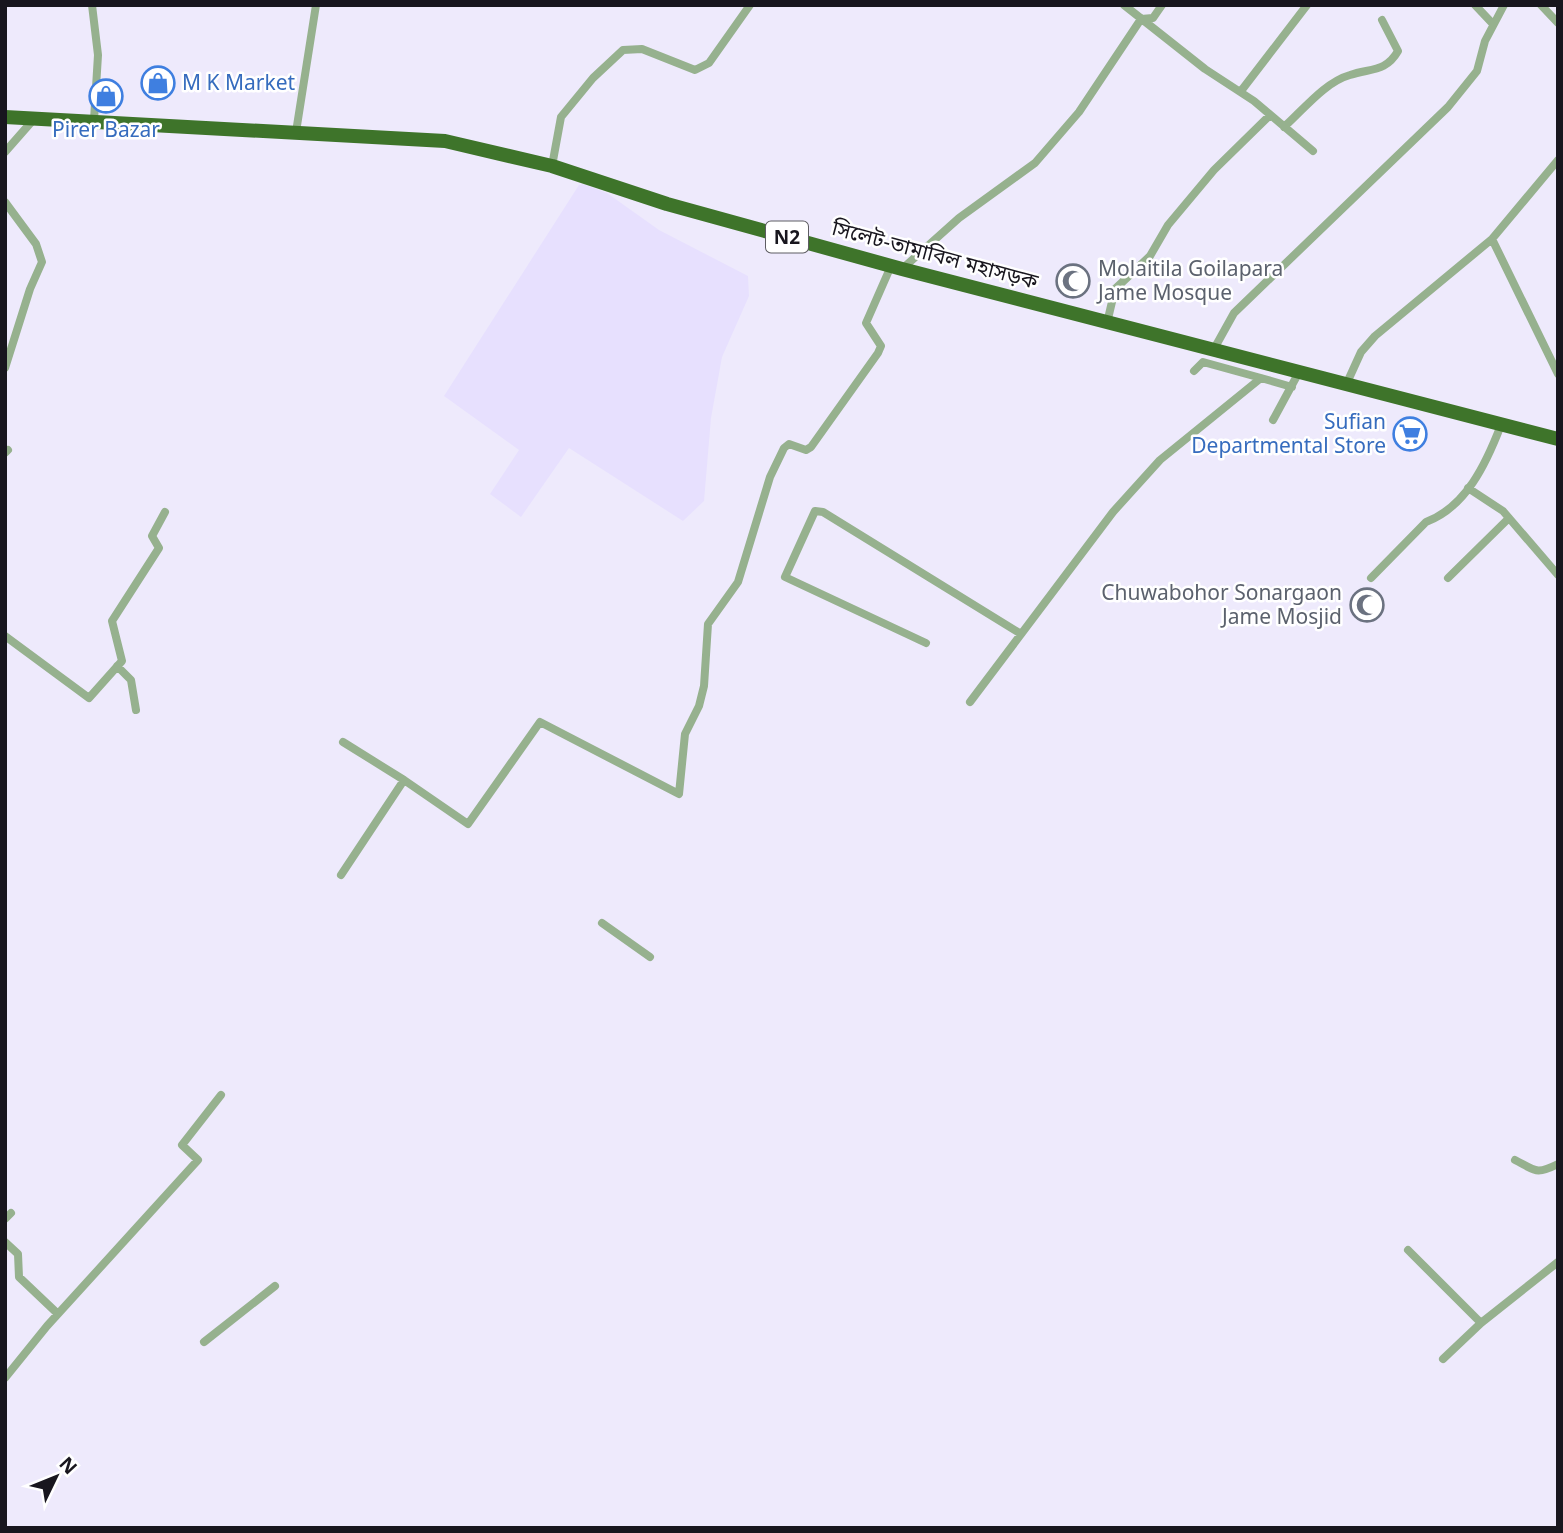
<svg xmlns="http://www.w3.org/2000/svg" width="1563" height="1533" font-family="'Noto Sans','Noto Sans Bengali',sans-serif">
<rect width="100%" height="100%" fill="#eeeafc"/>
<path fill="#e7e0fe" d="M 583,184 L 607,193 L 659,230 L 748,276 L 749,296 L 722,357 L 711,418 L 704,501 L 683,521 L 569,448 L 521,517 L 490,494 L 519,450 L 444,396 L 579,185 Z"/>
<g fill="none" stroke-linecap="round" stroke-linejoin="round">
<path stroke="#96b18e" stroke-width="8" d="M 92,5 L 98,55 L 94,120
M 1124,5 L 1205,69 L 1254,101 L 1313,151
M 1475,5 L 1492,23
M 1541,5 L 1558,23
M 1241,91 L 1307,5
M 1284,127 C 1303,110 1325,82 1350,75 C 1371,68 1386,72 1398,51 L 1382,20
M 296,132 L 316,5
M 5,152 L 34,119
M 552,166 L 561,117 L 593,78 L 623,50 L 642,49 L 695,70 L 709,63 L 750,5
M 5,202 L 36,244 L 42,262 L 30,289 L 5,368
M 1492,239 L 1558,374
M 902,269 L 959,218 L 1035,163 L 1079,112 L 1141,19 L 1153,18 L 1162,5
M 1107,323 L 1115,289 L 1150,256 L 1168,225 L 1214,170 L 1270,115
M 1214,349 L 1234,313 L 1448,107 L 1477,71 L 1485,41 L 1504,5
M 1194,371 L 1203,362 L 1261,378
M 1346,385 L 1361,352 L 1375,336 L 1492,239 L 1558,160
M 1273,420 L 1299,372
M 5,453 L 8,450
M 1468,488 L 1503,511 L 1558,575
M 1371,578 L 1426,522 C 1466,507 1486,464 1501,425
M 1448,578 L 1509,518
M 5,636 L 89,698 L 122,661 L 112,621 L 159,548 L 152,536 L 165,512
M 926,643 L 785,577 L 815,511 L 823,512 L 1021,634
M 117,666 L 131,680 L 136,710
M 970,702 L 1113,512 L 1160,460 L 1261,378 L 1292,387
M 343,742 L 404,780
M 341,875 L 404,780 L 468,824 L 540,722 L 679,794 L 685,734 L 699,706 L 704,686 L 708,624 L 738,582 L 770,477 L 784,448 L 789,444 L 806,450 L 811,447 L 878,353 L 881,346 L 866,323 L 891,266
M 602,923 L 650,957
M 1515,1160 C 1536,1171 1536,1175 1558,1164
M 5,1219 L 11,1213
M 5,1242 L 18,1254 L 19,1277 L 58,1314
M 1408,1250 L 1481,1323
M 204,1342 L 275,1286
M 1443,1359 L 1481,1323 L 1558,1262
M 5,1378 L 47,1326 L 198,1160 L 182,1145 L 221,1095"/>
<path stroke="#3e742a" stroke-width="14" d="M 5,117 L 445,141 L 552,166 L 667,204 L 902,269 L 1558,439"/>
</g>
<defs>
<symbol id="shop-ring" viewBox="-11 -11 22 22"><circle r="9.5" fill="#fff" stroke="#3f7fe0" stroke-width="1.5"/><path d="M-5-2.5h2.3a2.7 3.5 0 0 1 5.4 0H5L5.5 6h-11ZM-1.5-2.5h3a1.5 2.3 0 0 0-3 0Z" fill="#3f7fe0"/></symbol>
<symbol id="mosque-ring" viewBox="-11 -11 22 22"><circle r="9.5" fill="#fff" stroke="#6b7280" stroke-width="1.5"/><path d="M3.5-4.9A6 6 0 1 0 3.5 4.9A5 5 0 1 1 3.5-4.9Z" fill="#6b7280"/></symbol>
<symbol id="supermarket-ring" viewBox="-11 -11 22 22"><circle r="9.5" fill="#fff" stroke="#3f7fe0" stroke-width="1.5"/><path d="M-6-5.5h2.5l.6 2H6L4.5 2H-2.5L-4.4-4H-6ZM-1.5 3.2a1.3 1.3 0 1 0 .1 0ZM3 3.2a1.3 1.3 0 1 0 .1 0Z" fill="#3f7fe0"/></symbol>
</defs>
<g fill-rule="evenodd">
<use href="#shop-ring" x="139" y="64" width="38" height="38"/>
<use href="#shop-ring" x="87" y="77" width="38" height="38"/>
<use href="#mosque-ring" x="1054" y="262" width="38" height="38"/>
<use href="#supermarket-ring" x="1391" y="415" width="38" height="38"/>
<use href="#mosque-ring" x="1348" y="586" width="38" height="38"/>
</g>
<g text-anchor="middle" stroke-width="5" stroke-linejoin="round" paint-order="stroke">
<rect fill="#fff" stroke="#5d5c62" stroke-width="2" x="766" y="221.5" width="42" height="31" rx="5"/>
<g font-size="19" font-weight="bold" fill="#18161e">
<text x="787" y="244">N2</text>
</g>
<g font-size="21" fill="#366cbe" stroke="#fff" text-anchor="start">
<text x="182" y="90">M K Market</text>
<text x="106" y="137" text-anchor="middle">Pirer Bazar</text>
<text x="1386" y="429" text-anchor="end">Sufian<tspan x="1386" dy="24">Departmental Store</tspan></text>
</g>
<g font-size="21" fill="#18161e" stroke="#fff">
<text transform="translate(935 255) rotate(15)" y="7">সিলেট-তামাবিল মহাসড়ক</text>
</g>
<g font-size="21" fill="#5b616d" stroke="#fff" text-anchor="start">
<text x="1098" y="276">Molaitila Goilapara<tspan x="1098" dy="24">Jame Mosque</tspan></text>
<text x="1342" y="600" text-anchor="end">Chuwabohor Sonargaon<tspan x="1342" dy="24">Jame Mosjid</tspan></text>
</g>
</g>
<rect width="1563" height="1533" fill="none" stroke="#18161e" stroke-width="14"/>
<g transform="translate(56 1477) rotate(47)" stroke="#ffffff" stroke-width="5" paint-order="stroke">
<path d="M0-5L12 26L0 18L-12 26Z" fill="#18161e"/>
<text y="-10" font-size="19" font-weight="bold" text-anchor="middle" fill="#18161e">N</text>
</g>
</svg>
